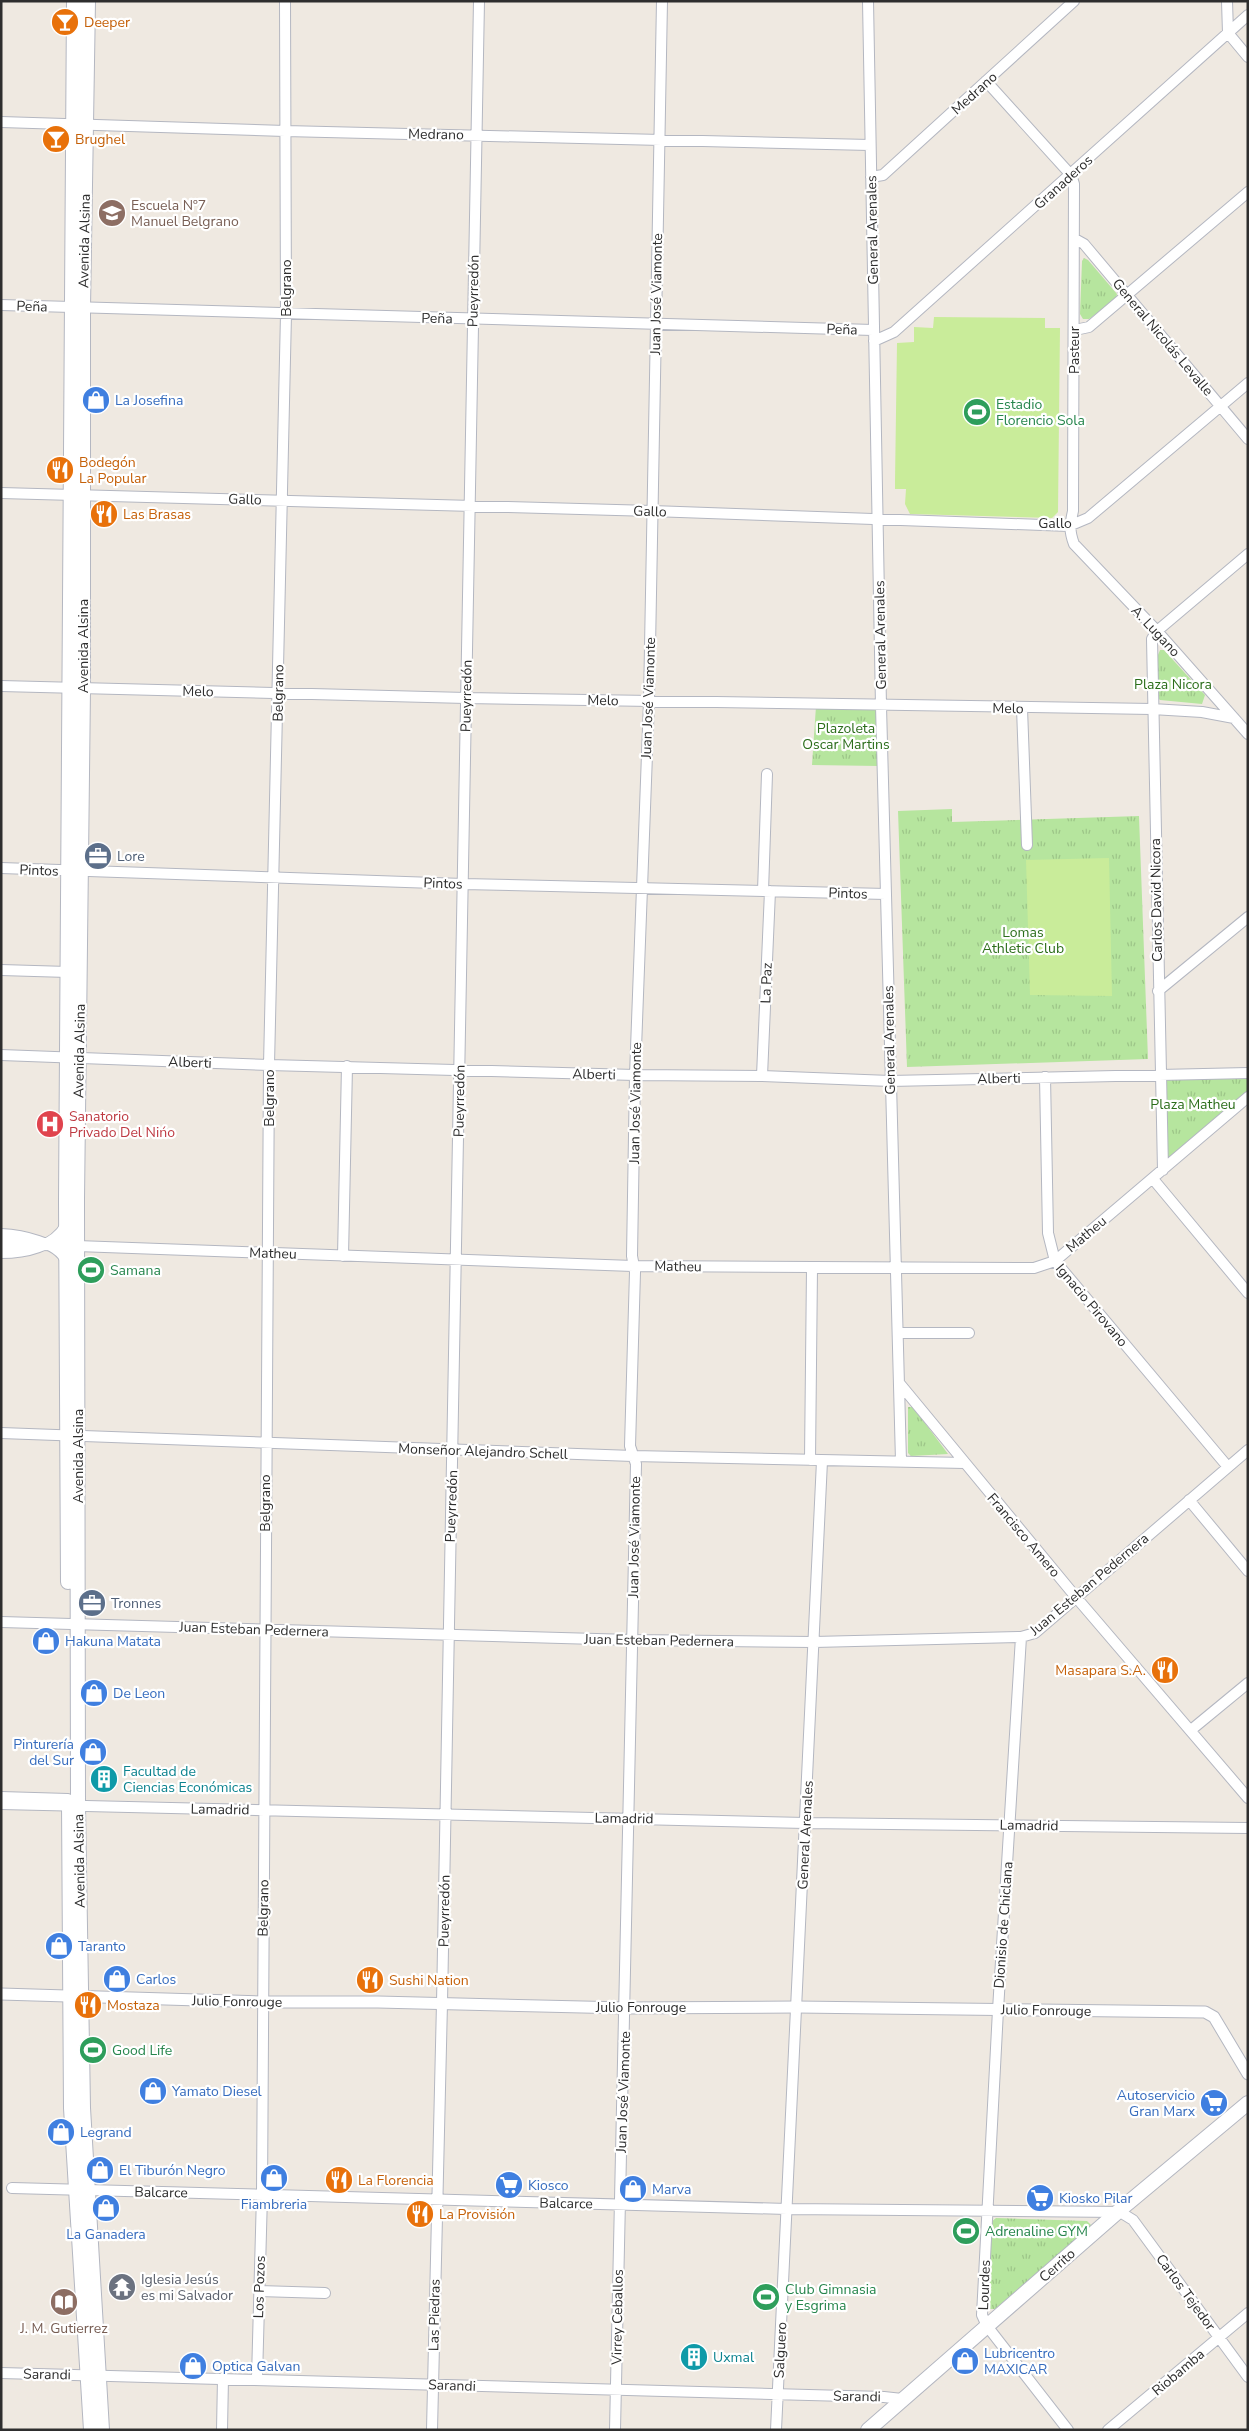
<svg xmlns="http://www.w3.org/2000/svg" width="1249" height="2431" font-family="'Nunito Sans',sans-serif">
<defs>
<pattern id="park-tufts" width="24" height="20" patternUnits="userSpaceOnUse" patternTransform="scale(1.25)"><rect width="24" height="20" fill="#b6e59e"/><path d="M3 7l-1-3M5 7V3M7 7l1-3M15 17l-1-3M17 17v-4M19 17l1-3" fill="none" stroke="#9dc588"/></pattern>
</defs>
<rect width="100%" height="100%" fill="#efe9e1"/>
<path fill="url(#park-tufts)" d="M 1084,258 L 1088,260 L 1117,294 L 1116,299 L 1089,319 L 1083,319 L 1080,314 L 1082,261 Z
M 1160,650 L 1164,650 L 1205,695 L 1202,704 L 1160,700 L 1157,697 L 1158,655 Z
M 816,706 L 878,708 L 879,766 L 812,765 Z
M 952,809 L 952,822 L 1139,816 L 1148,1059 L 907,1067 L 898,811 Z
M 1248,1073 L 1248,1097 L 1163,1170 L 1160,1074 Z
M 908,1407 L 913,1407 L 948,1454 L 911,1456 L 908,1453 Z
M 996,2218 L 1087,2221 L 1091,2225 L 1090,2229 L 995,2309 L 989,2309 L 986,2305 L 990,2223 Z"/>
<path fill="#c9ec9a" d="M 934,317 L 1045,318 L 1045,328 L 1060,328 L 1058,512 L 1052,518 L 910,514 L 905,504 L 906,489 L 895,489 L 895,481 L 897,343 L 914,342 L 914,327 L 933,328 Z
M 1109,858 L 1112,996 L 1030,995 L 1026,860 Z"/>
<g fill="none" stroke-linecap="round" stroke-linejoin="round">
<defs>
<path id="minor" d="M 868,1 L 881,706 L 901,1461
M 1227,1 L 1228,33 L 1248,57
M 986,81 L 1071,175 L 1074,184 L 1073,511 C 1070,524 1069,531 1074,544 L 1157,631 L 1248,734
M 1,122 L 285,131 L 870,145
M 871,177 L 883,175 L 1074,1
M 1075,239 L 1084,244 L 1248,439
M 1,305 L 873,330
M 1075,330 L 1089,327 L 1248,192
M 874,341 L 894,332 L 1248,15
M 1,493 L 652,511 L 1069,526 L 1088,518 L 1248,383
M 1,686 L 466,698 L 1152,709 L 1202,712 L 1234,718
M 1022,708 L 1027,845
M 1,868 L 463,884 L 886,894
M 763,891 L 767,774
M 1,970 L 68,972
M 1158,991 L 1248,917
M 1,1055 L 269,1065 L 635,1075 L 762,1076 L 890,1081 L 1248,1073
M 762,1076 L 770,891
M 1045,1077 L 1048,1233 L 1055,1261 L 1228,1467
M 1163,1170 L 1152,639 L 1157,631 L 1248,554
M 1153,1179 L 1248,1293
M 1,1234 C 20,1235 60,1242 66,1262
M 77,1246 L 633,1266 L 1034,1268 L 1055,1261 L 1248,1097
M 1,1253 C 25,1253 54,1247 66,1225
M 343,1256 L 347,1066
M 898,1333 L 969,1333
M 900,1384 L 1075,1596 L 1248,1798
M 1,1433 L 633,1456 L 965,1463
M 810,1460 L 812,1268
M 1189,1500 L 1248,1571
M 1,1622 L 632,1640 L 814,1642 L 1021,1637 L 1035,1633 L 1248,1450
M 1021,1637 L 998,2010 L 982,2315 L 987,2326 L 1068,2430
M 1191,1730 L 1248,1683
M 1,1797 L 68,1799
M 1,1804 L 805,1823 L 1248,1828
M 12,2188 L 787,2209 L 1120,2212 L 1133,2220 L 1248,2377
M 259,2291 L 325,2293
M 1,2373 L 884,2397 L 902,2399
M 257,2378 L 262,2195 L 269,1065 L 286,314 L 285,1
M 222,2430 L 223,2378
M 432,2430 L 442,2003 L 479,1
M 615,2430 L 636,1464 L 630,1446 L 635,1272 L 632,1256 L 635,1075 L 649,701 L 662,1
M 776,2430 L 822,1461
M 1108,2430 L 1248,2313"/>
<path id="tertiary" d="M 1,1244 L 74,1245
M 1,1994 L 262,2002 L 378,2002 L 625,2008 L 797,2007 L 1205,2012 L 1214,2017 L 1248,2074"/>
<path id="secondary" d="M 88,1 L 83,308 L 83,688 L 77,1200 L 78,1806 L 83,2108 L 102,2430
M 68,1582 L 66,1202 L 74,1
M 69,1804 L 71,2108 L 91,2430
M 868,2430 L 1128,2203 L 1248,2103"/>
</defs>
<use href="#minor" stroke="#b4b7c1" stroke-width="12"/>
<use href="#tertiary" stroke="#b4b7c1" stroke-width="13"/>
<use href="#secondary" stroke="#b4b7c1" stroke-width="16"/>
<use href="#minor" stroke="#fff" stroke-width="10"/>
<use href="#tertiary" stroke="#fff" stroke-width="11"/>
<use href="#secondary" stroke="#fff" stroke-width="14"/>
</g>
<defs>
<symbol id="bar-disc" viewBox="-11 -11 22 22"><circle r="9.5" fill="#e8710a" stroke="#fff"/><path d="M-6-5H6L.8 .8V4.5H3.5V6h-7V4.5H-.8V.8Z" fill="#fff"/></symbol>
<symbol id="school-disc" viewBox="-11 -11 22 22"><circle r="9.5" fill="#8d6e63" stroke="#fff"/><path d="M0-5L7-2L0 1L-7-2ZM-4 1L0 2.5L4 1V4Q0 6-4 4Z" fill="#fff"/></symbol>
<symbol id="shop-disc" viewBox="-11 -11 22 22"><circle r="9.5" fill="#3f7fe0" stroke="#fff"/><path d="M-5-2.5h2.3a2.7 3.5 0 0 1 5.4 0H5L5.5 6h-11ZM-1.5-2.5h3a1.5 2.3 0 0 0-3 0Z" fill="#fff"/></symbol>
<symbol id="stadium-disc" viewBox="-11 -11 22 22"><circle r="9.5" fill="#2e9e5b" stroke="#fff"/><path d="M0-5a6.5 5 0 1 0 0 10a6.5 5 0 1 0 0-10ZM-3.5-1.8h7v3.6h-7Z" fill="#fff"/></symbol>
<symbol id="restaurant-disc" viewBox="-11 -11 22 22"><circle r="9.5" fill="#e8710a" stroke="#fff"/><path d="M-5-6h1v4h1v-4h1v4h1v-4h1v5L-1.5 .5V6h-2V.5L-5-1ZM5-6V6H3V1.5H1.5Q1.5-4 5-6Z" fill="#fff"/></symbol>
<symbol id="office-disc" viewBox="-11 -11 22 22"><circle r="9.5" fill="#5c6f8a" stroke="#fff"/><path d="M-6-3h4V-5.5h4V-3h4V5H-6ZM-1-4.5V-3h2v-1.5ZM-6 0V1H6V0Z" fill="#fff"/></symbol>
<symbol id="hospital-disc" viewBox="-11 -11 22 22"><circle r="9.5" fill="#e0444e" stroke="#fff"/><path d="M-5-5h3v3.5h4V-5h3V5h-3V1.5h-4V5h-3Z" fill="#fff"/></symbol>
<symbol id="building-disc" viewBox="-11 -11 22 22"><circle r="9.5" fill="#0f9aa8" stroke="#fff"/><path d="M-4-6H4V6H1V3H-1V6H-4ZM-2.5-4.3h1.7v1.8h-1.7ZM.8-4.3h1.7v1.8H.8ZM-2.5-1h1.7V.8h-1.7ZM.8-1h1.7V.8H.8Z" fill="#fff"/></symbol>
<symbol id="supermarket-disc" viewBox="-11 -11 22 22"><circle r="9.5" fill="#3f7fe0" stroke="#fff"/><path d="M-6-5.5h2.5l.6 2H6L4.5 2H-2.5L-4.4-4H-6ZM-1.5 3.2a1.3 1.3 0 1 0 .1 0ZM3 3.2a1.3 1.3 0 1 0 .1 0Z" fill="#fff"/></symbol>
<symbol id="temple-disc" viewBox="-11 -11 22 22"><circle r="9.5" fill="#6b7280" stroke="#fff"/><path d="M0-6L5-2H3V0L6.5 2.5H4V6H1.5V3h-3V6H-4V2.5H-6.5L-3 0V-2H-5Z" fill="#fff"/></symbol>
<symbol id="library-disc" viewBox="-11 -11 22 22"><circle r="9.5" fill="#8d6e63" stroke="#fff"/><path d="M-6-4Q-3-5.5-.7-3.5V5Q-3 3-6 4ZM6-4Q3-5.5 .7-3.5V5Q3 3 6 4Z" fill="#fff"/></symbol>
</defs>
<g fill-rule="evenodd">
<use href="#bar-disc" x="49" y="6" width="32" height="32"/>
<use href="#bar-disc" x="40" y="123" width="32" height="32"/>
<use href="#school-disc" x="96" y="197" width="32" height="32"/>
<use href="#shop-disc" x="80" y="384" width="32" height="32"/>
<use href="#stadium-disc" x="961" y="396" width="32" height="32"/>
<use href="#restaurant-disc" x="44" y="454" width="32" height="32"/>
<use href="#restaurant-disc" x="88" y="498" width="32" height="32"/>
<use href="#office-disc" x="82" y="840" width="32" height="32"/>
<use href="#hospital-disc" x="34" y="1108" width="32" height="32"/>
<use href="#stadium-disc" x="75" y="1254" width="32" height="32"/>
<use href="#office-disc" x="76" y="1587" width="32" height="32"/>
<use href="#shop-disc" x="30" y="1625" width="32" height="32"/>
<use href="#restaurant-disc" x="1149" y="1654" width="32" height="32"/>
<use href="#shop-disc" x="78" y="1677" width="32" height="32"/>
<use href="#shop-disc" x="77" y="1736" width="32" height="32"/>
<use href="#building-disc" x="88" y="1763" width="32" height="32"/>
<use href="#shop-disc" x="43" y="1930" width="32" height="32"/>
<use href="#shop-disc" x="101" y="1963" width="32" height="32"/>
<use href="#restaurant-disc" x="354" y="1964" width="32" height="32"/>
<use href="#restaurant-disc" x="72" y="1989" width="32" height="32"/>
<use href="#stadium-disc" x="77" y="2034" width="32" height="32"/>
<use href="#shop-disc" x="137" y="2075" width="32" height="32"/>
<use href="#supermarket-disc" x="1198" y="2087" width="32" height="32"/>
<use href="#shop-disc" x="45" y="2116" width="32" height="32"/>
<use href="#shop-disc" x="84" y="2154" width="32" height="32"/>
<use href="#shop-disc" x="258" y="2162" width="32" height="32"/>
<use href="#restaurant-disc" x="323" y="2164" width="32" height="32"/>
<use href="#supermarket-disc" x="493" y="2169" width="32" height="32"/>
<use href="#shop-disc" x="617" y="2173" width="32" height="32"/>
<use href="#supermarket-disc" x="1024" y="2182" width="32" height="32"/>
<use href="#shop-disc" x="90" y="2192" width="32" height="32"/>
<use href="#restaurant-disc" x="404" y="2198" width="32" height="32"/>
<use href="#stadium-disc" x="950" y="2215" width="32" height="32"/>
<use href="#temple-disc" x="106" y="2271" width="32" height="32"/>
<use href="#stadium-disc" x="750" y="2281" width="32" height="32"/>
<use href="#library-disc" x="48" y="2286" width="32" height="32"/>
<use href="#building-disc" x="678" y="2341" width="32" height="32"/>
<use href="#shop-disc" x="949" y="2345" width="32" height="32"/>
<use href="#shop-disc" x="177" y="2350" width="32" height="32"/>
</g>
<g text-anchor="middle" stroke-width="4.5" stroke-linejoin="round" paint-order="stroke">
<g font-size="14" fill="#c56008" stroke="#fff" text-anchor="start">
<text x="84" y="27">Deeper</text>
<text x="75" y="144">Brughel</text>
<text x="79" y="467">Bodegón<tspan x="79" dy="16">La Popular</tspan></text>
<text x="123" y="519">Las Brasas</text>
<text x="1146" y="1675" text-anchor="end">Masapara S.A.</text>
<text x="389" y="1985">Sushi Nation</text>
<text x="107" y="2010">Mostaza</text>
<text x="358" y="2185">La Florencia</text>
<text x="439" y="2219">La Provisión</text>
</g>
<g font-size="14" fill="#2e2e2e" stroke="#fff">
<text transform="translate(974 93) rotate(-42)" y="5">Medrano</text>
<text transform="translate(436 134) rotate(1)" y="5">Medrano</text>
<text transform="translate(1063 182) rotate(-42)" y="5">Granaderos</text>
<text transform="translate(872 230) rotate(-91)" y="5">General Arenales</text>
<text transform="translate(84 241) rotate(-89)" y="5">Avenida Alsina</text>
<text transform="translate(286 288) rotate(-90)" y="5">Belgrano</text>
<text transform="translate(473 291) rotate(-89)" y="5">Pueyrredón</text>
<text transform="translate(656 294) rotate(-89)" y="5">Juan José Viamonte</text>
<text transform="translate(32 306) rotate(2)" y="5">Peña</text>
<text transform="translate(437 318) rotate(1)" y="5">Peña</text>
<text transform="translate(842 329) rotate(2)" y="5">Peña</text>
<text transform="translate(1163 337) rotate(50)" y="5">General Nicolás Levalle</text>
<text transform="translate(1074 350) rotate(-90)" y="5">Pasteur</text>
<text transform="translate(245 499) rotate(2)" y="5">Gallo</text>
<text transform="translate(650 511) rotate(2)" y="5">Gallo</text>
<text x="1055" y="528">Gallo</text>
<text transform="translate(1156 631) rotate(47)" y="5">A. Lugano</text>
<text transform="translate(880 635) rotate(-91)" y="5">General Arenales</text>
<text transform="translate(83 646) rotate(-90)" y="5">Avenida Alsina</text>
<text transform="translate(198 691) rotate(1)" y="5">Melo</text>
<text transform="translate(278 693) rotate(-89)" y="5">Belgrano</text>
<text transform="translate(466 696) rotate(-89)" y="5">Pueyrredón</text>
<text transform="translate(648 698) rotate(-88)" y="5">Juan José Viamonte</text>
<text transform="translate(603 700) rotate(1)" y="5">Melo</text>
<text transform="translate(1008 708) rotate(1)" y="5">Melo</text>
<text transform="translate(39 870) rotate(2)" y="5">Pintos</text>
<text transform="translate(443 883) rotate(2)" y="5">Pintos</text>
<text transform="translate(848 893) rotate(2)" y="5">Pintos</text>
<text transform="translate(1156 900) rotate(-91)" y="5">Carlos David Nicora</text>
<text transform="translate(766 983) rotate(-88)" y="5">La Paz</text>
<text transform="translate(889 1040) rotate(-91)" y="5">General Arenales</text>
<text transform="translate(79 1051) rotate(-89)" y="5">Avenida Alsina</text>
<text transform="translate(190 1062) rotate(2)" y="5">Alberti</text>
<text transform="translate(594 1074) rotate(1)" y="5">Alberti</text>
<text transform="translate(999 1078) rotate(-1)" y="5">Alberti</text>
<text transform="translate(269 1098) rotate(-90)" y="5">Belgrano</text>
<text transform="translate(459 1101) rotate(-89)" y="5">Pueyrredón</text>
<text transform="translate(635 1103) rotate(-89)" y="5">Juan José Viamonte</text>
<text transform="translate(1086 1234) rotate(-40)" y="5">Matheu</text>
<text transform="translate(273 1253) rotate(2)" y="5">Matheu</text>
<text transform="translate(678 1266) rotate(1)" y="5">Matheu</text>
<text transform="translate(1092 1305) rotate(50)" y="5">Ignacio Pirovano</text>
<text transform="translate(483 1451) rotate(2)" y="5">Monseñor Alejandro Schell</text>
<text transform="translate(78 1456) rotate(-90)" y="5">Avenida Alsina</text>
<text transform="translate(265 1503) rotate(-90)" y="5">Belgrano</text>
<text transform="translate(451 1506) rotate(-88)" y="5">Pueyrredón</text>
<text transform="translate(1024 1535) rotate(50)" y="5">Francisco Amero</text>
<text transform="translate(634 1537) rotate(-89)" y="5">Juan José Viamonte</text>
<text transform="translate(1089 1584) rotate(-40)" y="5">Juan Esteban Pedernera</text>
<text transform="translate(254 1629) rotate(2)" y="5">Juan Esteban Pedernera</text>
<text transform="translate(659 1640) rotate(1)" y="5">Juan Esteban Pedernera</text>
<text transform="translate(220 1809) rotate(1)" y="5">Lamadrid</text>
<text transform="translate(624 1818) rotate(1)" y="5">Lamadrid</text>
<text transform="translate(1029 1825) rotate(1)" y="5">Lamadrid</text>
<text transform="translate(805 1835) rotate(-87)" y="5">General Arenales</text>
<text transform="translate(79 1861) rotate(-91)" y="5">Avenida Alsina</text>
<text transform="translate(263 1908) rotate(-89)" y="5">Belgrano</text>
<text transform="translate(444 1911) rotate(-89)" y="5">Pueyrredón</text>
<text transform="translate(1003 1925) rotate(-86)" y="5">Dionisio de Chiclana</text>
<text transform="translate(237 2001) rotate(1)" y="5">Julio Fonrouge</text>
<text x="641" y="2012">Julio Fonrouge</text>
<text transform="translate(1046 2010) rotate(1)" y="5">Julio Fonrouge</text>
<text transform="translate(623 2092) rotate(-88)" y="5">Juan José Viamonte</text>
<text transform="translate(161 2192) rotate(1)" y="5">Balcarce</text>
<text transform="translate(566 2203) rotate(1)" y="5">Balcarce</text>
<text transform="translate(1057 2265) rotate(-41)" y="5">Cerrito</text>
<text transform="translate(984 2285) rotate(-88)" y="5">Lourdes</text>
<text transform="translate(259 2287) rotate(-88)" y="5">Los Pozos</text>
<text transform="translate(1186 2292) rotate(54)" y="5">Carlos Tejedor</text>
<text transform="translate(434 2315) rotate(-89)" y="5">Las Piedras</text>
<text transform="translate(617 2317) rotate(-89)" y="5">Virrey Ceballos</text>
<text transform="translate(780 2350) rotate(-87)" y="5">Salguero</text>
<text transform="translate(1178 2372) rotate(-40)" y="5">Riobamba</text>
<text transform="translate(47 2374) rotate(1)" y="5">Sarandi</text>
<text transform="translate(452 2385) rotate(2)" y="5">Sarandi</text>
<text transform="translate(857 2396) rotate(1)" y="5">Sarandi</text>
</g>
<g font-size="14" fill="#785e54" stroke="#fff" text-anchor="start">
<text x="131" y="210">Escuela Nº7<tspan x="131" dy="16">Manuel Belgrano</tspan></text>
<text x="64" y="2333" text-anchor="middle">J. M. Gutierrez</text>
</g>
<g font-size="14" fill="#366cbe" stroke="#fff" text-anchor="start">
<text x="115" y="405">La Josefina</text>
<text x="65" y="1646">Hakuna Matata</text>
<text x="113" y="1698">De Leon</text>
<text x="74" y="1749" text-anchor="end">Pinturería<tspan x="74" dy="16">del Sur</tspan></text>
<text x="78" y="1951">Taranto</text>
<text x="136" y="1984">Carlos</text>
<text x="172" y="2096">Yamato Diesel</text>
<text x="1195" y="2100" text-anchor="end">Autoservicio<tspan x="1195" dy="16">Gran Marx</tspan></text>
<text x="80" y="2137">Legrand</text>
<text x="119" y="2175">El Tiburón Negro</text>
<text x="528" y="2190">Kiosco</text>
<text x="652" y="2194">Marva</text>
<text x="1059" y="2203">Kiosko Pilar</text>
<text x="274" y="2209" text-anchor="middle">Fiambreria</text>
<text x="106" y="2239" text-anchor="middle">La Ganadera</text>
<text x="984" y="2358">Lubricentro<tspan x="984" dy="16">MAXICAR</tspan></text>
<text x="212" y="2371">Optica Galvan</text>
</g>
<g font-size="14" fill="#27864d" stroke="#fff" text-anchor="start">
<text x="996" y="409">Estadio<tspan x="996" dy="16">Florencio Sola</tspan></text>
<text x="110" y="1275">Samana</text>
<text x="112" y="2055">Good Life</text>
<text x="985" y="2236">Adrenaline GYM</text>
<text x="785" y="2294">Club Gimnasia<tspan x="785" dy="16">y Esgrima</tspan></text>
</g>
<g font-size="14" fill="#2c6e1b" stroke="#fff">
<text x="1173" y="689">Plaza Nicora</text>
<text x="846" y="733">Plazoleta<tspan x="846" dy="16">Oscar Martins</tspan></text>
<text x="1023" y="937">Lomas<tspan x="1023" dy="16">Athletic Club</tspan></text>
<text x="1193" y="1109">Plaza Matheu</text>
</g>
<g font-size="14" fill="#4e5e75" stroke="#fff" text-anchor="start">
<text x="117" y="861">Lore</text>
<text x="111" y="1608">Tronnes</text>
</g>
<g font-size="14" fill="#be3a42" stroke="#fff" text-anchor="start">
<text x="69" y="1121">Sanatorio<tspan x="69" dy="16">Privado Del Nińo</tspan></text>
</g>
<g font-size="14" fill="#0d838f" stroke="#fff" text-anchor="start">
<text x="123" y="1776">Facultad de<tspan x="123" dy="16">Ciencias Económicas</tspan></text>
<text x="713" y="2362">Uxmal</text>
</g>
<g font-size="14" fill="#5b616d" stroke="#fff" text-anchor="start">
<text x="141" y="2284">Iglesia Jesús<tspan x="141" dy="16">es mi Salvador</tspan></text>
</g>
</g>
<rect width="1249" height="2431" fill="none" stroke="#2e2e2e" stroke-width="5"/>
</svg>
